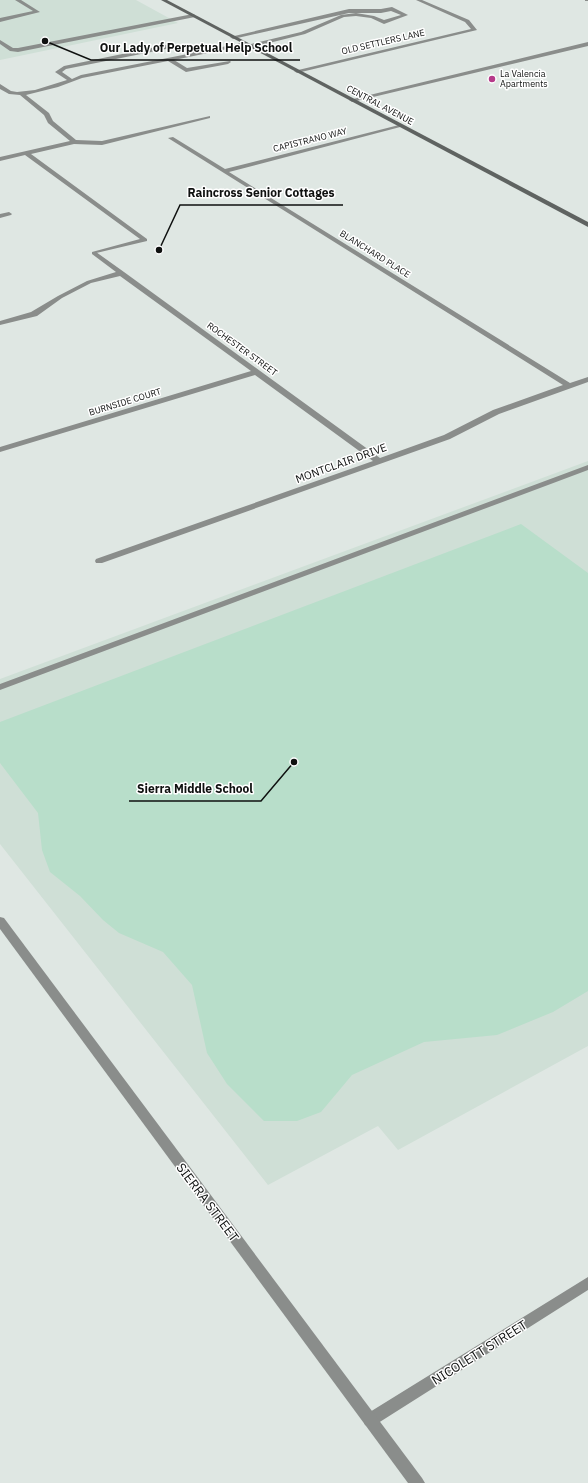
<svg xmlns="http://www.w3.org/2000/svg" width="588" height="1483" font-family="'IBM Plex Sans',sans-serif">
<rect width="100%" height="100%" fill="#dfe7e3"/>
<path fill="#cfdfd6" d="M 0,0 L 136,0 L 178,23 L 0,60 Z
M 588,461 L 588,1046 L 398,1150 L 378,1126 L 268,1185 L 0,844 L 0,679 Z"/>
<path fill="#b8deca" d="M 521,524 L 588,573 L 588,991 L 553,1012 L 497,1035 L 424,1042 L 352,1075 L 321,1112 L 297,1121 L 264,1121 L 227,1084 L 207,1053 L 192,985 L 163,952 L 119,933 L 103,920 L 80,896 L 50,872 L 42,850 L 38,813 L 0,763 L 0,722 Z"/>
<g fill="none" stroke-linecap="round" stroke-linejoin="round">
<path fill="#8a8d8b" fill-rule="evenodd" d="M 15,0 L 21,0 L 40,12 L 0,22 L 0,18 L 33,11 Z
M 392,7 L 408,15 L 384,24 L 371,18 L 356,16 L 344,17 L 305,34 L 249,48 L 247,47 L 247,45 L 301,32 L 341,15 L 356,13 L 349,13 L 233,39 L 230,37 L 349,9 L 381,9 ZM 391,11 L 401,15 L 384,20 L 374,16 L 356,13 L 381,13 Z
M 193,14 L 195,15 L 195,17 L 18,52 L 10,51 L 0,44 L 0,40 L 13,48 L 18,48 Z
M 245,42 L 248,44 L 247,45 L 174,60 L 187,68 L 230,61 L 231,62 L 228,64 L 186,72 L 168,61 L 82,78 L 58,87 L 26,95 L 49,113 L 53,121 L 76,140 L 102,141 L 210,116 L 210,118 L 102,145 L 74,144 L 31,154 L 147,239 L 147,241 L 92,254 L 92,252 L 140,239 L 25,155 L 0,161 L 0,157 L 70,141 L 48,123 L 44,115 L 20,95 L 9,94 L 0,89 L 0,84 L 11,91 L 17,92 L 35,90 L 67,80 L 55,72 L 64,66 L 171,44 L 185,46 L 199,52 ZM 171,48 L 182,49 L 193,53 L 81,75 L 72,79 L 62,72 L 66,69 Z
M 588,42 L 588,46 L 352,102 L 349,100 Z
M 588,465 L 588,470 L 0,690 L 0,684 Z"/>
<path fill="#8a8d8b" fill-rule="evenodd" d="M 416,0 L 422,0 L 469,20 L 477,30 L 297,73 L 294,71 L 471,29 L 465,22 Z
M 585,0 L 588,0 L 588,1 L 585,1 Z
M 399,125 L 404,126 L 229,172 L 570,383 L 588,377 L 588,382 L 499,414 L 450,439 L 102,563 L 96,563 L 95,561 L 96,559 L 373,461 L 255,375 L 0,452 L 0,447 L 251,371 L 120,276 L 91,283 L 62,298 L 37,316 L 0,325 L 0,321 L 31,312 L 58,296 L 87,281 L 116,272 L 92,254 L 92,252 L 96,252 L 124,272 L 380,458 L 444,435 L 493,410 L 563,385 L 168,138 L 173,137 L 225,169 Z
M 9,212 L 12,214 L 11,215 L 0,218 L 0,214 Z
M 588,1277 L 588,1290 L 375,1425 L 370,1427 L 365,1425 L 363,1420 L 365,1415 Z"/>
<path fill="#8a8d8b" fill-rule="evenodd" d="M 0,917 L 4,918 L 422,1478 L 425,1483 L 408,1483 L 0,929 Z"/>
<path fill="#5f6361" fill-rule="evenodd" d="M 161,0 L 167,0 L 588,222 L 588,227 Z"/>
</g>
<circle fill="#b63a8a" stroke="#fff" stroke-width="1.5" cx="492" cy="79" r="4"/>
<g text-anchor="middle" stroke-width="3" stroke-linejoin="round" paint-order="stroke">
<g font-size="9" fill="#0f1110" stroke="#fff">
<text transform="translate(383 42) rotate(-13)" y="3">OLD SETTLERS LANE</text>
<text transform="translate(380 105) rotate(28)" y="3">CENTRAL AVENUE</text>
<text transform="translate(310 140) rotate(-14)" y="3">CAPISTRANO WAY</text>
<text transform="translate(375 254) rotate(32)" y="3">BLANCHARD PLACE</text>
<text transform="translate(242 349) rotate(36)" y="3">ROCHESTER STREET</text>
<text transform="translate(125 402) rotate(-17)" y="3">BURNSIDE COURT</text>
</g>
<g font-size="9" fill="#0f1110" stroke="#fff" text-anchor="start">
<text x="500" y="77">La Valencia<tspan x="500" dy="10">Apartments</tspan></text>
</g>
<g font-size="11" fill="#0f1110" stroke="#fff">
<text transform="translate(341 463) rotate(-20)" y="4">MONTCLAIR DRIVE</text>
</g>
<g font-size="13" fill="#0f1110" stroke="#fff">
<text transform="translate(208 1202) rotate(53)" y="5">SIERRA STREET</text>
<text transform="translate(479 1352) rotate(-32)" y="5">NICOLETT STREET</text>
</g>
</g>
<path fill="none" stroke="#0f1110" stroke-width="1.5" d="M45 41L91 60H300M159 250L180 205H343M294 762L261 801H129"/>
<g fill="#0f1110" stroke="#fff" stroke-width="1.5">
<circle cx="45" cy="41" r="4"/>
<circle cx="159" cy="250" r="4"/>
<circle cx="294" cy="762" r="4"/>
</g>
<g font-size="12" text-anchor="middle" font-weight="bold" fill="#0f1110" stroke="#fff" stroke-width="3" stroke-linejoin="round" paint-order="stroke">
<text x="196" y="52">Our Lady of Perpetual Help School</text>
<text x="261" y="197">Raincross Senior Cottages</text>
<text x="195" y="793">Sierra Middle School</text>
</g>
</svg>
